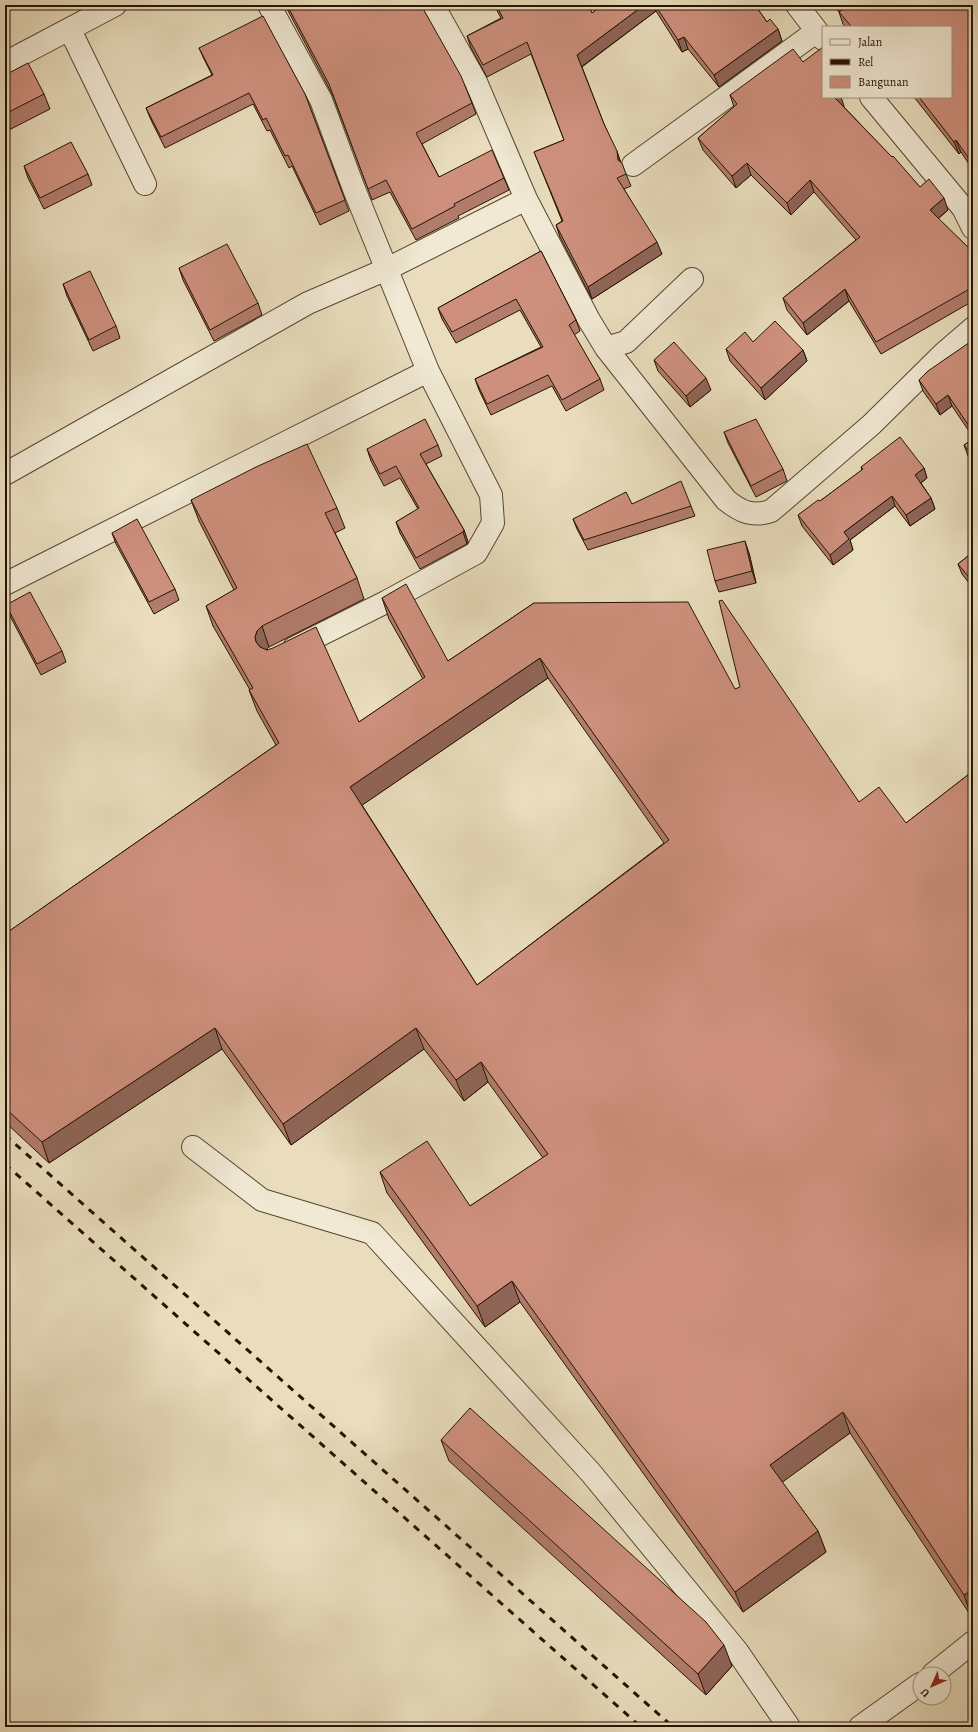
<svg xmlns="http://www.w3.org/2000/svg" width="978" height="1732" font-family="Alegreya,serif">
<rect width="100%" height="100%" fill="#e9ddbd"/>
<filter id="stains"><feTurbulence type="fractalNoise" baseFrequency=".005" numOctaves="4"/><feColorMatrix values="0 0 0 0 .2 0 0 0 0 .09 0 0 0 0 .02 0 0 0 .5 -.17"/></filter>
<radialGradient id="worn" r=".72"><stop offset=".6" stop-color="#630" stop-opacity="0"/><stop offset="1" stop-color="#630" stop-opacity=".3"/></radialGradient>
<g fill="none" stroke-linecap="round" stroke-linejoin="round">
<defs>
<path id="minor" d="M 269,5 L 321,100 L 354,189 L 428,371 L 491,495 L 493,523 L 476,553 L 386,602 L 294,648
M 797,5 L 823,39
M 70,30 L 145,184
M 5,63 L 115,5
M 871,97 L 963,208 L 973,228
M 633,165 L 817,31
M 526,199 L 589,320 L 606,348 L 626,342 L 692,279
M 606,348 L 726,500 C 741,512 752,517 771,511 L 871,425 L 944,353 L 973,328
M 5,474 L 308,303 L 387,269 L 526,199 L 476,82 L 433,5
M 5,584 L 428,371
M 193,1147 L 262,1200 L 372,1233 L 591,1473 L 737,1651 L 789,1727
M 933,1674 L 973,1642
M 860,1727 L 920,1684"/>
</defs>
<use href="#minor" stroke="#564631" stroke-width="24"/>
<use href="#minor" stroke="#f1e9d4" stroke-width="22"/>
<path stroke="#251302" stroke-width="3" stroke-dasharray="7 7" stroke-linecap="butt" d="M 5,1135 L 673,1727
M 5,1164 L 641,1727"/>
</g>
<path fill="#b17c6c" stroke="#251302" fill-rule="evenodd" d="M 285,5 L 421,5 L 472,103 L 476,114 L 422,144 L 439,177 L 504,178 L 509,190 L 458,216 L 459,218 L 416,240 L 390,192 L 372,200 L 333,96 Z
M 494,5 L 588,5 L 592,13 L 603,5 L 755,5 L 767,22 L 778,29 L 782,41 L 719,87 L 688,49 L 682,52 L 656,11 L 582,67 L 604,124 L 626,174 L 631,186 L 624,189 L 662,254 L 592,299 L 560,237 L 556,225 L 562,221 L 539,164 L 534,152 L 564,140 L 531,54 L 487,77 L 471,48 L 467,36 L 501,18 Z
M 833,5 L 973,5 L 973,170 L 961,152 L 959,154 L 914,97 L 951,97 L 951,27 L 845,27 L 843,24 L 839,12 Z
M 199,48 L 305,94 L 349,211 L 320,225 L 292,166 L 289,168 L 270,130 L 267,131 L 253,104 L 165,148 L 151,120 L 146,108 L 212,75 L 204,59 Z
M 803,62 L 823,97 L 844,106 L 844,107 L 920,187 L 948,210 L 938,219 L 973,252 L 973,301 L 881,354 L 849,301 L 807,335 L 787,310 L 783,298 L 856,240 L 814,192 L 791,215 L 751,175 L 736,188 L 703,150 L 698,138 L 734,107 L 730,95 Z
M 5,75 L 44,94 L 50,109 L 5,132 Z
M 24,166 L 88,174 L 92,185 L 44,209 L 28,178 Z
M 541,251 L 576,320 L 580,331 L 574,335 L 600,379 L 604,390 L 566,411 L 552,386 L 491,415 L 479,390 L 475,379 L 541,347 L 520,310 L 456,343 L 442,319 L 438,308 Z
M 179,268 L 258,303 L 262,315 L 214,341 L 183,280 Z
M 63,284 L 116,326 L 120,338 L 93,351 L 67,296 Z
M 973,340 L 973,437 L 952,406 L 940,415 L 923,391 L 919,380 Z
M 753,342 L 803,350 L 807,361 L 765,400 L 730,361 L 726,349 Z
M 654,360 L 711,390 L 690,407 L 658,371 Z
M 724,432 L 783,469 L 787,481 L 756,497 L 728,443 Z
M 973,439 L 973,462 L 968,456 L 964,445 Z
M 438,445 L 442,456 L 426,464 L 464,530 L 468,542 L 467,544 L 420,569 L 400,533 L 396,522 L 418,509 L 400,478 L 384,486 L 371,461 L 367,449 Z
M 861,467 L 924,468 L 927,478 L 921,483 L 931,498 L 935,509 L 910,526 L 895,506 L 850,540 L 853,550 L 833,565 L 802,526 L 798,515 L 820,501 L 862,470 Z
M 191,500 L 337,508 L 345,528 L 335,533 L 357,578 L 364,599 L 269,647 L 267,649 L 359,722 L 423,679 L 389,619 L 382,598 L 448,661 L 534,603 L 735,689 L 859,802 L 906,823 L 973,771 L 973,1615 L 971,1616 L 850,1433 L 782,1482 L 818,1531 L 826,1552 L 743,1612 L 520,1302 L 485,1327 L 387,1193 L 380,1172 L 470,1206 L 543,1158 L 488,1082 L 464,1101 L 424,1049 L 291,1145 L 222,1049 L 49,1163 L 5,1122 L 5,934 L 276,745 L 257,711 L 249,690 L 250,690 L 213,626 L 206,606 L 234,590 L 199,521 ZM 548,678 L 664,843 L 477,985 L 362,805 Z
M 632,504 L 691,506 L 695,516 L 588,550 L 577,529 L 573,519 Z
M 112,533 L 175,589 L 179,600 L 154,614 L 116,544 Z
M 973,552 L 973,588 L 962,574 L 958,564 Z
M 749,553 L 756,583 L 719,592 L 715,581 Z
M 6,605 L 62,651 L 66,662 L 41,675 L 10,616 Z
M 441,1440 L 732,1666 L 706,1695 L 449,1461 Z"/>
<path fill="#906558" stroke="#251302" d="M 644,5 L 654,5 L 656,11 L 581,67 L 577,55 Z
M 778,29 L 782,41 L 719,87 L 714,75 Z
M 684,37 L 688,49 L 682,52 L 678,40 Z
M 836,97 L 841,97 L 844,106 L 840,110 L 835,98 Z
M 956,140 L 961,152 L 959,154 L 954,142 Z
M 617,151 L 621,163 L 618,160 Z
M 973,158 L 973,168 L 970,160 Z
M 747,163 L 751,175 L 736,188 L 732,176 Z
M 810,180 L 814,192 L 791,215 L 787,203 Z
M 944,198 L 948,210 L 934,222 L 930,210 Z
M 657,242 L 662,254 L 592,299 L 588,287 Z
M 845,289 L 849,301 L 807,335 L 803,323 Z
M 803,350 L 807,361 L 765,400 L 761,388 Z
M 706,378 L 711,390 L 690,407 L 686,396 Z
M 948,395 L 952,406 L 940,415 L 936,404 Z
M 924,468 L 927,478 L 918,485 L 915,475 Z
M 892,496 L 895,506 L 850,540 L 853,550 L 833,565 L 830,555 L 844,532 Z
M 931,498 L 935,509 L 910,526 L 906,515 Z
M 464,530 L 468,542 L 467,544 L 463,532 Z
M 745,541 L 749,553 L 756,583 L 752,571 Z
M 262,626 L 269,647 L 264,652 L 256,642 L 255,637 L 257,631 Z
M 540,658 L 548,678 L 358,808 L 350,787 Z
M 215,1028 L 222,1049 L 49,1163 L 42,1142 Z
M 416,1028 L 424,1049 L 291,1145 L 283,1124 Z
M 481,1062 L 488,1082 L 464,1101 L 456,1080 Z
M 512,1281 L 520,1302 L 485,1327 L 477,1306 Z
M 843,1412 L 850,1433 L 777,1486 L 770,1465 Z
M 818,1531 L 826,1552 L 743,1612 L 735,1592 Z
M 973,1589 L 973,1615 L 971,1616 L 964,1595 Z
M 724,1645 L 732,1666 L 706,1695 L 698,1674 Z"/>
<path fill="#ce907d" stroke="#251302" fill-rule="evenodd" d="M 287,5 L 421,5 L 461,76 L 472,103 L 416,133 L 439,177 L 492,150 L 504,178 L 454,204 L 455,206 L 412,229 L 386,180 L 368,189 L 329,84 Z
M 496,5 L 588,5 L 592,13 L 603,5 L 644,5 L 577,55 L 604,124 L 617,151 L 618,160 L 622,163 L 626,174 L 617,178 L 657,242 L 588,287 L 556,225 L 563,221 L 534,152 L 564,140 L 527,42 L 483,65 L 467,36 L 503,18 Z
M 655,5 L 755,5 L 767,22 L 770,19 L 778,29 L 714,75 L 684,37 L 678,40 Z
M 838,5 L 973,5 L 973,158 L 970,160 L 956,140 L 954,142 L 919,97 L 951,97 L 951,27 L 850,27 L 851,26 L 839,12 L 842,10 Z
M 263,16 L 305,94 L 345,200 L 316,213 L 288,155 L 285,156 L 266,118 L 263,120 L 249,93 L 161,137 L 146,108 L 213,75 L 199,48 Z
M 823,47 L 823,97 L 836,97 L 835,98 L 892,157 L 893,156 L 920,187 L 929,179 L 944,198 L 930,210 L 973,252 L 973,287 L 876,342 L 845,289 L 803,323 L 783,298 L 860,237 L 810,180 L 787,203 L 747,163 L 732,176 L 698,138 L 737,104 L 730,95 L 793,49 L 803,62 Z
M 28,63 L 44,94 L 5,114 L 5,75 Z
M 71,142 L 88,174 L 40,198 L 24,166 Z
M 227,244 L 258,303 L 210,330 L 179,268 Z
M 541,251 L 576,320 L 569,325 L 600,379 L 562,400 L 548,375 L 487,404 L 475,379 L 543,347 L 516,299 L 452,332 L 438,308 Z
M 90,271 L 116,326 L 89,340 L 63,284 Z
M 775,321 L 803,350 L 761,388 L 726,349 L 745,332 L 753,342 Z
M 973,340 L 973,432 L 948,395 L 936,404 L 919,380 L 928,371 Z
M 674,342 L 706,378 L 686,396 L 654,360 Z
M 425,419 L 438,445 L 420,454 L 464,530 L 463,532 L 416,558 L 396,522 L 419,508 L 396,466 L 380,474 L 367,449 Z
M 756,419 L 783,469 L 751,486 L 724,432 Z
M 900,437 L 924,468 L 915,475 L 931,498 L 906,515 L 892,496 L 844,532 L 849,539 L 830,555 L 798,515 L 818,500 L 820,501 L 863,469 L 861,467 Z
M 973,439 L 973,457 L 964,445 Z
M 307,444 L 337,508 L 325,513 L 357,578 L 262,626 L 257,631 L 255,637 L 256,642 L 260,647 L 267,650 L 273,648 L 316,627 L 359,722 L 425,677 L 382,598 L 406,584 L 448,661 L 534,603 L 688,602 L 735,689 L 740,687 L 719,601 L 722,600 L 859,802 L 879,787 L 906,823 L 973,771 L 973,1589 L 964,1595 L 843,1412 L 770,1465 L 818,1531 L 735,1592 L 512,1281 L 477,1306 L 380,1172 L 427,1141 L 470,1206 L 548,1154 L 481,1062 L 456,1080 L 416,1028 L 283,1124 L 215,1028 L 42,1142 L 5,1108 L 5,934 L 279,743 L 249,690 L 253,688 L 206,606 L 237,588 L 191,500 L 256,467 ZM 540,658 L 669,840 L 477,985 L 350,787 Z
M 681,481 L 691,506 L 584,540 L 573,519 L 626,492 L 632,504 Z
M 137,519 L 175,589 L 149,602 L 112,533 Z
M 745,541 L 752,571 L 715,581 L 707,550 Z
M 973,552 L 973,582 L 958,564 Z
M 30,592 L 62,651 L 37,664 L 6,605 Z
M 470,1408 L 706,1622 L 724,1645 L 698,1674 L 441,1440 Z"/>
<rect width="978" height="1732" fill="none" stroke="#e9ddbd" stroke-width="20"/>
<rect x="6" y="6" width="966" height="1720" fill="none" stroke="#251302" stroke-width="2"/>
<rect x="10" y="10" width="958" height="1712" fill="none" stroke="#251302"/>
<rect x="822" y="26" width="130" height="72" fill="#f1e9d4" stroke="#9f9380"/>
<rect x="830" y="39" width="20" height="6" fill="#f1e9d4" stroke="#9f9380"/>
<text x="858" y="46" font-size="12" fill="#251302">Jalan</text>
<rect x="830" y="59" width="20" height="6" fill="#251302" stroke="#9f9380"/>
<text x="858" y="66" font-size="12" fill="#251302">Rel</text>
<rect x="830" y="76" width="20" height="12" fill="#ce907d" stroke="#9f9380"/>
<text x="858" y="86" font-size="12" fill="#251302">Bangunan</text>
<g transform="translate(932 1686) rotate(225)"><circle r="19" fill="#f1e9d4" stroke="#9f9380"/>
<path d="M0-3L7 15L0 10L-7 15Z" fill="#8f2418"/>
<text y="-6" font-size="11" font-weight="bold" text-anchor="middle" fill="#251302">U</text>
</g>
<rect width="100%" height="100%" filter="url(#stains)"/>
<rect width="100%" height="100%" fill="url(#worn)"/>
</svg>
